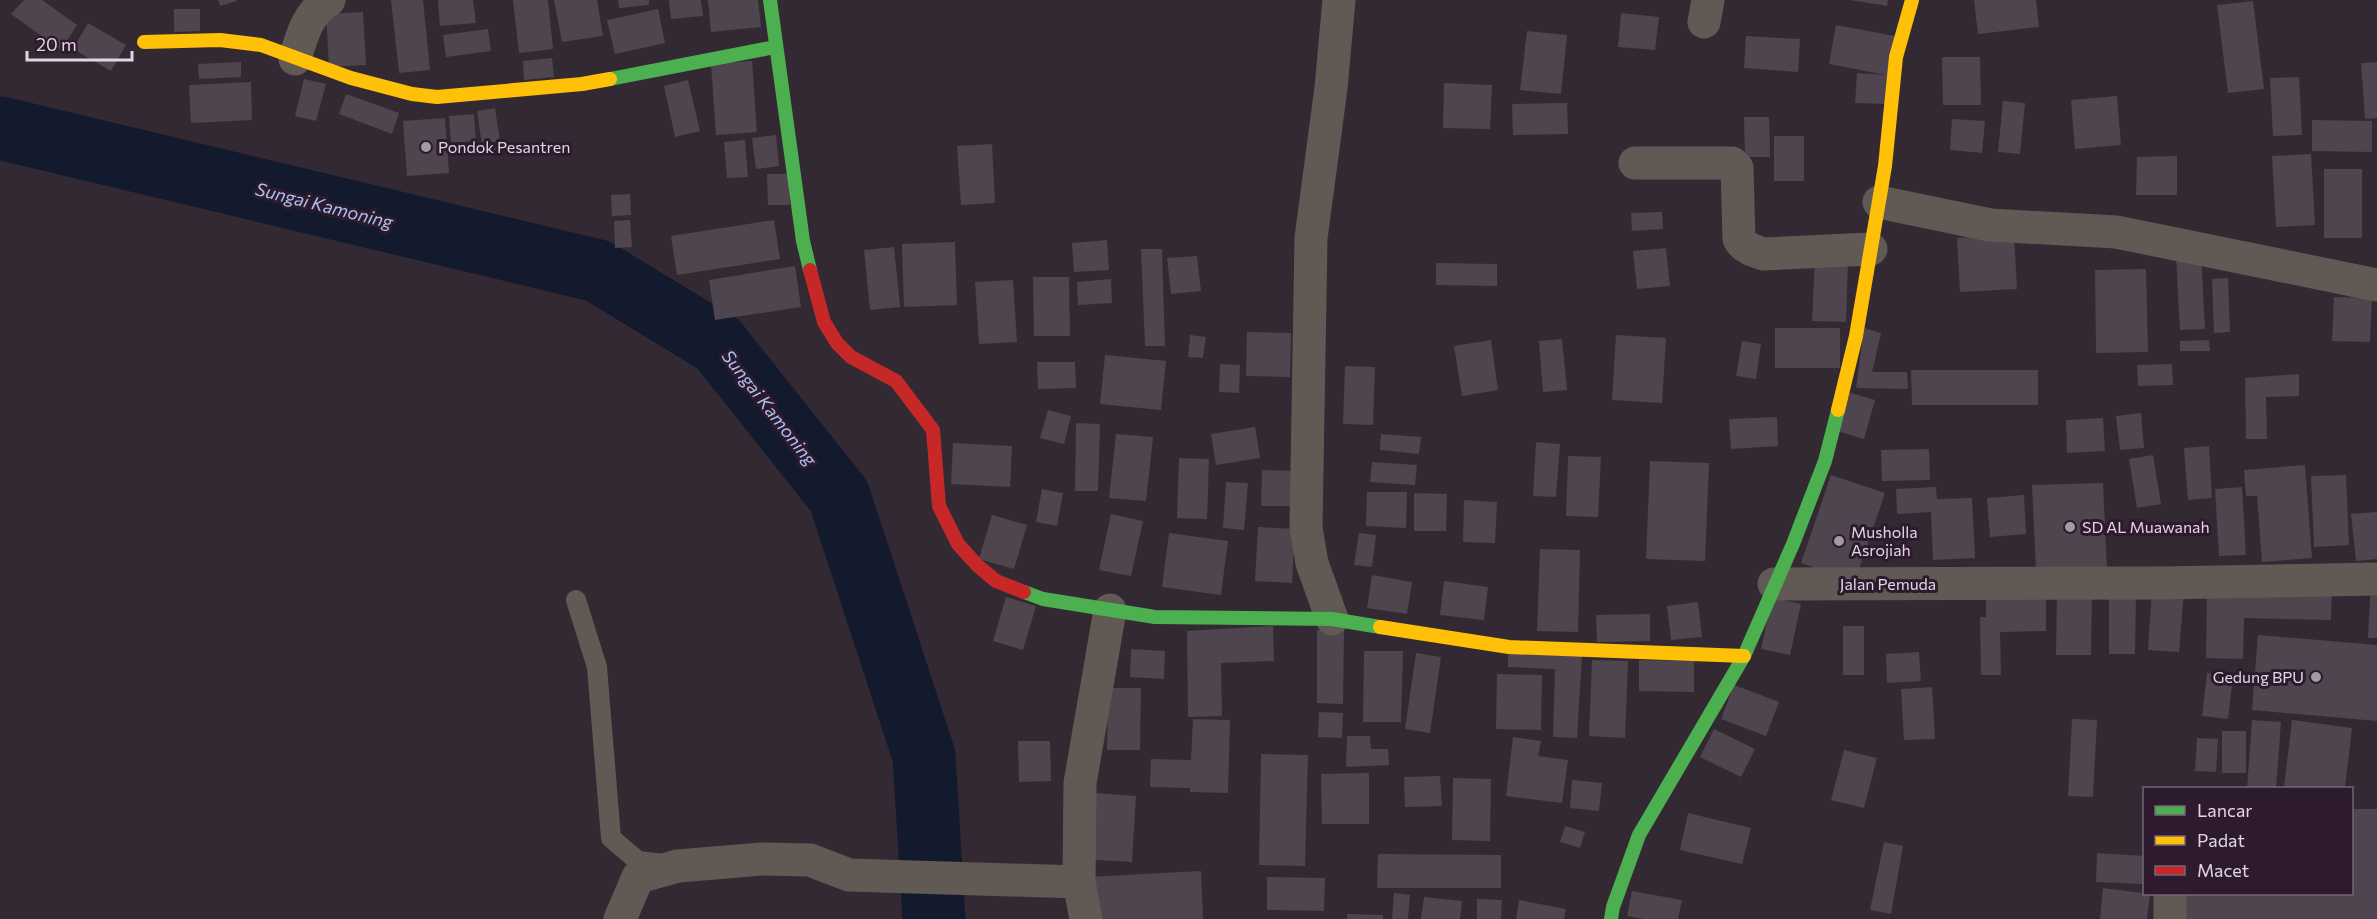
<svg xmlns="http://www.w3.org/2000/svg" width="2377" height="919" font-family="Commissioner,sans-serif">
<rect width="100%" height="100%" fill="#332933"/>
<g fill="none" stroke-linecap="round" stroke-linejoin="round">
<path stroke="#131a2e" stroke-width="63" d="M 0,128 L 598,271 L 718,344 L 839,496 L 924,756 L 934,919"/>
</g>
<path fill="#4e454e" d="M 24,0 L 42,0 L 77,25 L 61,50 L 11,14 Z
M 218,0 L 236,0 L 237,1 L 220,6 Z
M 391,0 L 423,0 L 430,70 L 399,73 Z
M 438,0 L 473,0 L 476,23 L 440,26 Z
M 513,0 L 548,0 L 553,49 L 519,53 Z
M 554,0 L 597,0 L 603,36 L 562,42 Z
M 618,0 L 649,0 L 649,5 L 619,8 Z
M 669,0 L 701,0 L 703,16 L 671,19 Z
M 708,0 L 758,0 L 761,27 L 711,32 Z
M 1850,0 L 1888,0 L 1887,6 Z
M 1974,0 L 2036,0 L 2039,27 L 1978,34 Z
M 2253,1 L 2264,89 L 2228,93 L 2217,5 Z
M 174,9 L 200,9 L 200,31 L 174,32 Z
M 658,9 L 665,43 L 615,54 L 607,20 Z
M 363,12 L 366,65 L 329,67 L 326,14 Z
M 1621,13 L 1659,17 L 1655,50 L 1618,47 Z
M 88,23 L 126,45 L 111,71 L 73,49 Z
M 1836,25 L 1895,36 L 1886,104 L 1855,103 L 1857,73 L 1886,75 L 1829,64 Z
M 488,29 L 491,51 L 446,57 L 443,35 Z
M 1527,31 L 1567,35 L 1561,94 L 1520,90 Z
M 1746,36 L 1800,39 L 1798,72 L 1744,68 Z
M 1942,57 L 1980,57 L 1981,105 L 1943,105 Z
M 552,58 L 554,77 L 524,80 L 523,61 Z
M 752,61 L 757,132 L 716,135 L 711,64 Z
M 241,62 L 241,77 L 199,79 L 198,64 Z
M 2377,62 L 2377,118 L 2365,119 L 2361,63 Z
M 2299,77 L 2302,135 L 2273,136 L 2270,78 Z
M 304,79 L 326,84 L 316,121 L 295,116 Z
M 688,80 L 700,131 L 675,137 L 664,86 Z
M 251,82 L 252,120 L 191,123 L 189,85 Z
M 1444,83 L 1492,85 L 1490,129 L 1443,128 Z
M 346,94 L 399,113 L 392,134 L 339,114 Z
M 2117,96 L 2121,145 L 2075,149 L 2071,100 Z
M 2003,101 L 2025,103 L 2020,154 L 1998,152 Z
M 1567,103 L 1568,134 L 1513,135 L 1512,104 Z
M 495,108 L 501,149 L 483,152 L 477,111 Z
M 474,114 L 476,141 L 451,143 L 449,116 Z
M 1744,117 L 1769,117 L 1770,157 L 1745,157 Z
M 445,118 L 449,173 L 407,176 L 403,121 Z
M 1952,119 L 1985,121 L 1982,153 L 1950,150 Z
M 2312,120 L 2372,121 L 2372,152 L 2312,151 Z
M 776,135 L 779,166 L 756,169 L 752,138 Z
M 1774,136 L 1804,136 L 1804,181 L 1774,181 Z
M 745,140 L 748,177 L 727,178 L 724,142 Z
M 992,144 L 995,203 L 961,205 L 957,146 Z
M 2311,154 L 2315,225 L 2276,227 L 2272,156 Z
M 2177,156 L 2177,195 L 2136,195 L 2137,157 Z
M 2324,169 L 2362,169 L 2362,238 L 2324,238 Z
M 767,174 L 789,174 L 790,205 L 768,205 Z
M 630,194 L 631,215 L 612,216 L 611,195 Z
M 1662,212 L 1663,229 L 1632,231 L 1631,213 Z
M 630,220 L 632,247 L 615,248 L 614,221 Z
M 774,220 L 780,259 L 677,275 L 671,236 Z
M 2014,235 L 2017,289 L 1960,292 L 1957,238 Z
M 1107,240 L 1109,270 L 1074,272 L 1072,243 Z
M 955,242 L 957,305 L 904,307 L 902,244 Z
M 894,247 L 900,307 L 870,310 L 864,250 Z
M 1666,248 L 1670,286 L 1637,289 L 1633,251 Z
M 1141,249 L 1162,249 L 1165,346 L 1145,346 Z
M 2201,254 L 2205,329 L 2180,330 L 2176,255 Z
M 1197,256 L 1201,291 L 1171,294 L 1167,258 Z
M 1815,261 L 1848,262 L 1846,322 L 1812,321 Z
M 1436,263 L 1497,264 L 1497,286 L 1436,285 Z
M 795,266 L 801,307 L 715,320 L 709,280 Z
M 2146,269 L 2148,352 L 2096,353 L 2095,270 Z
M 1033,277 L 1069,277 L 1070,336 L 1034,336 Z
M 2228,278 L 2230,332 L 2214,333 L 2212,279 Z
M 1111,279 L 1112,303 L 1078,305 L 1077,282 Z
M 1013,280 L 1017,342 L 979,344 L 975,282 Z
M 2334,297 L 2372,298 L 2370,342 L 2332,341 Z
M 1775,328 L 1840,328 L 1840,368 L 1775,368 Z
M 1864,328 L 1881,333 L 1872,372 L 1907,372 L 1908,389 L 1856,388 Z
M 1247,332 L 1291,333 L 1290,377 L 1246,376 Z
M 1190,335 L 1206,337 L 1203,358 L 1188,357 Z
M 1616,335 L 1666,338 L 1662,403 L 1612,400 Z
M 1562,339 L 1567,390 L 1543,392 L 1539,341 Z
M 1491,340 L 1498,390 L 1462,396 L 1454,346 Z
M 2209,340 L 2210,351 L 2180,351 L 2180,341 Z
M 1742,341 L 1761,344 L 1756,379 L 1736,376 Z
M 1105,355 L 1166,361 L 1161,410 L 1100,404 Z
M 1037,362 L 1075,362 L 1076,388 L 1038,389 Z
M 1220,364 L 1240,365 L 1239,393 L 1219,392 Z
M 2172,364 L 2173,385 L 2138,386 L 2137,365 Z
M 1345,366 L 1375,367 L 1373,425 L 1343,424 Z
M 1911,370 L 2038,370 L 2038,405 L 1912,405 Z
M 2299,374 L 2299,396 L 2266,397 L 2267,439 L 2246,439 L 2245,378 Z
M 1848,392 L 1875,400 L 1864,439 L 1837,431 Z
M 1048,410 L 1071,416 L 1064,444 L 1040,438 Z
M 2141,413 L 2144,448 L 2120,450 L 2116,416 Z
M 1777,417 L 1778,446 L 1731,449 L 1729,419 Z
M 2103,418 L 2105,451 L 2067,453 L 2066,420 Z
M 1076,423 L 1100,424 L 1098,491 L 1075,491 Z
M 1255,427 L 1260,458 L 1216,465 L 1211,434 Z
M 1116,434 L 1153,437 L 1146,501 L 1109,498 Z
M 1381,434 L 1421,437 L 1419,454 L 1380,450 Z
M 1536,442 L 1560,444 L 1556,497 L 1533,496 Z
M 953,443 L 1012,446 L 1010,487 L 951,484 Z
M 2209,446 L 2212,498 L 2188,500 L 2184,448 Z
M 1929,449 L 1930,480 L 1882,481 L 1881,450 Z
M 2153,455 L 2161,504 L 2137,508 L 2129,459 Z
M 1568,456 L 1601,457 L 1598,517 L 1566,516 Z
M 1179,458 L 1209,459 L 1207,519 L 1177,518 Z
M 1650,461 L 1709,463 L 1705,561 L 1646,559 Z
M 1372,462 L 1417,465 L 1415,485 L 1370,482 Z
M 2305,465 L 2312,558 L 2262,562 L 2257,496 L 2246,496 L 2244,470 Z
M 1262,470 L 1295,471 L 1294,506 L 1261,506 Z
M 1831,475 L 1885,493 L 1855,581 L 1801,563 Z
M 2346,475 L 2349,545 L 2314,547 L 2311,476 Z
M 1226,482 L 1248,483 L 1244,530 L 1223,528 Z
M 2103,483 L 2107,569 L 2036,571 L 2032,485 Z
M 1936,487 L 1937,499 L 1972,498 L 1975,558 L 1933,560 L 1931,512 L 1897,514 L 1896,489 Z
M 2242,487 L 2246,555 L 2219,556 L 2215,489 Z
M 1042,489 L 1063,493 L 1057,526 L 1036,522 Z
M 1367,492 L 1407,492 L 1406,528 L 1366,526 Z
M 1414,493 L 1447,494 L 1446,531 L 1414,531 Z
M 2024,495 L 2026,534 L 1990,537 L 1987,498 Z
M 1464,500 L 1497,502 L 1495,543 L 1463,542 Z
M 2377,512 L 2377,559 L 2356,561 L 2351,514 Z
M 1111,514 L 1143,521 L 1131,576 L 1099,570 Z
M 992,515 L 1027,525 L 1014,569 L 979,559 Z
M 1258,527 L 1295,529 L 1292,583 L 1255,581 Z
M 1169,533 L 1228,541 L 1221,595 L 1162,587 Z
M 1359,533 L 1376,535 L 1372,567 L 1354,565 Z
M 1540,549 L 1580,550 L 1578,632 L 1537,631 Z
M 1372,575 L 1412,582 L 1407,614 L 1367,608 Z
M 1444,581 L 1488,587 L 1484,620 L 1440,615 Z
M 2371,581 L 2377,581 L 2377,638 L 2368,638 Z
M 2332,585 L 2331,620 L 2244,618 L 2243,659 L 2206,658 L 2207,591 Z
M 1986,586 L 2046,586 L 2046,631 L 2000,632 L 2001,675 L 1981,675 L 1980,617 L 1986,617 Z
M 2152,589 L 2184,591 L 2179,652 L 2148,650 Z
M 2057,590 L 2092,591 L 2091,655 L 2056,655 Z
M 2109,593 L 2136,594 L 2135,654 L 2109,654 Z
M 1006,597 L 1036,606 L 1023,650 L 993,641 Z
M 1772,598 L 1801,604 L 1790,655 L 1761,649 Z
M 1698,602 L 1702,637 L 1671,640 L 1667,606 Z
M 1650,614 L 1650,641 L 1597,642 L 1596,615 Z
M 1273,626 L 1274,661 L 1221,663 L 1222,716 L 1188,717 L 1187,631 Z
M 1843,626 L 1864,626 L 1864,675 L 1843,675 Z
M 1317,630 L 1344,630 L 1343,704 L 1317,703 Z
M 2258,635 L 2377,645 L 2377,721 L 2252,710 Z
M 1131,649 L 1165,651 L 1164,679 L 1130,677 Z
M 1364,651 L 1403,651 L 1401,722 L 1363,722 Z
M 1919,652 L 1921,681 L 1887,683 L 1886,654 Z
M 1416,653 L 1441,657 L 1430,733 L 1405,729 Z
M 1508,653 L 1582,655 L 1577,738 L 1553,737 L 1555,669 L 1508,667 Z
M 1592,660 L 1628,661 L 1625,738 L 1589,736 Z
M 1639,660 L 1694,661 L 1694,692 L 1639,691 Z
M 2207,673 L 2233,676 L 2228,719 L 2202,716 Z
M 1497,674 L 1542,675 L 1541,730 L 1496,729 Z
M 1734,685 L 1779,702 L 1766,736 L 1721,719 Z
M 1932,687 L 1935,739 L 1904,740 L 1901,689 Z
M 1108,688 L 1141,688 L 1140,750 L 1107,750 Z
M 1319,712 L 1343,713 L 1342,738 L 1318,737 Z
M 1193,719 L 1230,720 L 1228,793 L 1190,792 L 1190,788 L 1150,787 L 1151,759 L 1191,760 Z
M 2072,719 L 2097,720 L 2093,797 L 2068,796 Z
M 2252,720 L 2281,722 L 2276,788 L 2247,788 Z
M 2292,720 L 2352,728 L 2345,788 L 2284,788 Z
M 1714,729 L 1755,749 L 1741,777 L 1700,757 Z
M 2222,731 L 2246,731 L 2246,773 L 2222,773 Z
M 1347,736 L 1370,736 L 1371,749 L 1388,749 L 1389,765 L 1346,767 Z
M 1513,737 L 1541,741 L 1538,756 L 1568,760 L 1562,803 L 1506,796 Z
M 2197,738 L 2218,739 L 2216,772 L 2195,771 Z
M 1018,741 L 1050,741 L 1051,781 L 1019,782 Z
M 1844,750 L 1877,758 L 1864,808 L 1831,800 Z
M 1261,754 L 1308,755 L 1305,866 L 1259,865 Z
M 1369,773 L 1369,824 L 1322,824 L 1321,774 Z
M 1440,776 L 1442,806 L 1405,807 L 1404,777 Z
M 1453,778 L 1491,779 L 1490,841 L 1452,840 Z
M 1572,780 L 1602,783 L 1599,811 L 1570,808 Z
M 1084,792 L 1136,796 L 1132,862 L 1080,859 Z
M 2352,809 L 2377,809 L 2377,919 L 2178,919 L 2177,894 L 2352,894 Z
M 1688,813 L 1751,828 L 1742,864 L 1680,850 Z
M 1565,826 L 1585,832 L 1580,848 L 1560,842 Z
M 1884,842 L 1903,846 L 1891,914 L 1870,910 Z
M 2097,853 L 2144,856 L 2144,884 L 2096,882 Z
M 1378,854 L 1501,855 L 1501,888 L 1377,888 Z
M 1201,871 L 1203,919 L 1090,919 L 1087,877 Z
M 1267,877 L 1325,878 L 1324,911 L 1267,910 Z
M 2103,888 L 2150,894 L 2147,919 L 2100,919 Z
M 1632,891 L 1682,900 L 1678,919 L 1644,919 L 1627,916 Z
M 1394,893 L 1410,895 L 1408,919 L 1392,919 Z
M 1424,897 L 1462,901 L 1460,919 L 1421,919 Z
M 1477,899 L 1502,900 L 1501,919 L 1477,919 Z
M 1519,900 L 1566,909 L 1564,919 L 1516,919 Z
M 1347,914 L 1383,915 L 1383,919 L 1347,919 Z"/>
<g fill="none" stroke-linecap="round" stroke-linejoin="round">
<path stroke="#615a54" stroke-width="20" d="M 576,600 L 597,667 L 611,838 L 638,861 L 663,864"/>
<path stroke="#615a54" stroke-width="33" d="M 1704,22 L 1708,0
M 295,59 C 302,35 307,14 329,0
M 1635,163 L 1732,163 L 1737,168 L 1739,239 C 1744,248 1753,251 1764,254 L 1871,249
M 1879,202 L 1990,225 L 2116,232 L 2377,285
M 1774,584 L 2160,583 L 2377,579
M 1332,619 L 1312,563 L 1306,528 L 1311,238 L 1331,88 L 1339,0
M 2170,894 L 2170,919
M 620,919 L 638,877 L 678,866 L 762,859 L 810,860 L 849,875 L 1079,882
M 1086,919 L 1079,882 L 1080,783 L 1110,610"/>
<path stroke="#4caf50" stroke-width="14" d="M 770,0 L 803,241 L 810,270
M 610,79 L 775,47
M 1024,592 L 1043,599 L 1155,617 L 1332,619 L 1380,627
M 1611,919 L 1613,907 L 1639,835 L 1744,656 L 1793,544 L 1825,461 L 1838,410"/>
<path stroke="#ffc107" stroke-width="14" d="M 144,42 L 220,40 L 261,45 L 351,78 L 412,94 L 437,97 L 582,84 L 610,79
M 1838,410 L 1856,336 L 1885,166 L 1896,57 L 1912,0
M 1380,627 L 1509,647 L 1744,656"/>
<path stroke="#c62828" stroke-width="14" d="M 810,270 L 824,322 L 837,343 L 851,357 L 896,381 L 933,430 L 939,506 L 958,544 L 978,566 L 996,581 L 1024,592"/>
</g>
<g fill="#a599a5" stroke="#2d1a2e" stroke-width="2">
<circle cx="426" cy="147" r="6"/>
<circle cx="2070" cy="527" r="6"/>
<circle cx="1839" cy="541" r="6"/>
<circle cx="2316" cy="677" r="6"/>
</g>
<g text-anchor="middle" stroke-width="6" stroke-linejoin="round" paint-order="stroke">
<g font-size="16" fill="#e2d5e2" stroke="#2d1a2e" text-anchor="start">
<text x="438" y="153">Pondok Pesantren</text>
<text x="2082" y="533">SD AL Muawanah</text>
<text x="1851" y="538">Musholla<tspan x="1851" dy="18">Asrojiah</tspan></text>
<text x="2304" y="683" text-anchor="end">Gedung BPU</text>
</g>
<g font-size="16" fill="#e2d5e2" stroke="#2d1a2e">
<text x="1888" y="590">Jalan Pemuda</text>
</g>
<g font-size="18" font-style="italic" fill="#a9c2f0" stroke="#2d1a2e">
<text transform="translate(324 206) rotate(14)" y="6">Sungai Kamoning</text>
<text transform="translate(769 408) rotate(52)" y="6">Sungai Kamoning</text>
</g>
</g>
<rect x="2143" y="787" width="210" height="108" fill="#2d1a2e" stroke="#756576" stroke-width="1.5"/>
<rect x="2155" y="806" width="30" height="9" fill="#4caf50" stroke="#756576" stroke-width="1.5"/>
<text x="2197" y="817" font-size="18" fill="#e2d5e2">Lancar</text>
<rect x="2155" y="836" width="30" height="9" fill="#ffc107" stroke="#756576" stroke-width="1.5"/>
<text x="2197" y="847" font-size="18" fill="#e2d5e2">Padat</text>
<rect x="2155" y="866" width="30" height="9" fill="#c62828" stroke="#756576" stroke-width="1.5"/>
<text x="2197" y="877" font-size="18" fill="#e2d5e2">Macet</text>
<path d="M27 51v9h105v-9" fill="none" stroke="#e2d5e2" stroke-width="3"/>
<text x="36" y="51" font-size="18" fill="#e2d5e2" stroke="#2d1a2e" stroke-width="4.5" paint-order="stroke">20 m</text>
</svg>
